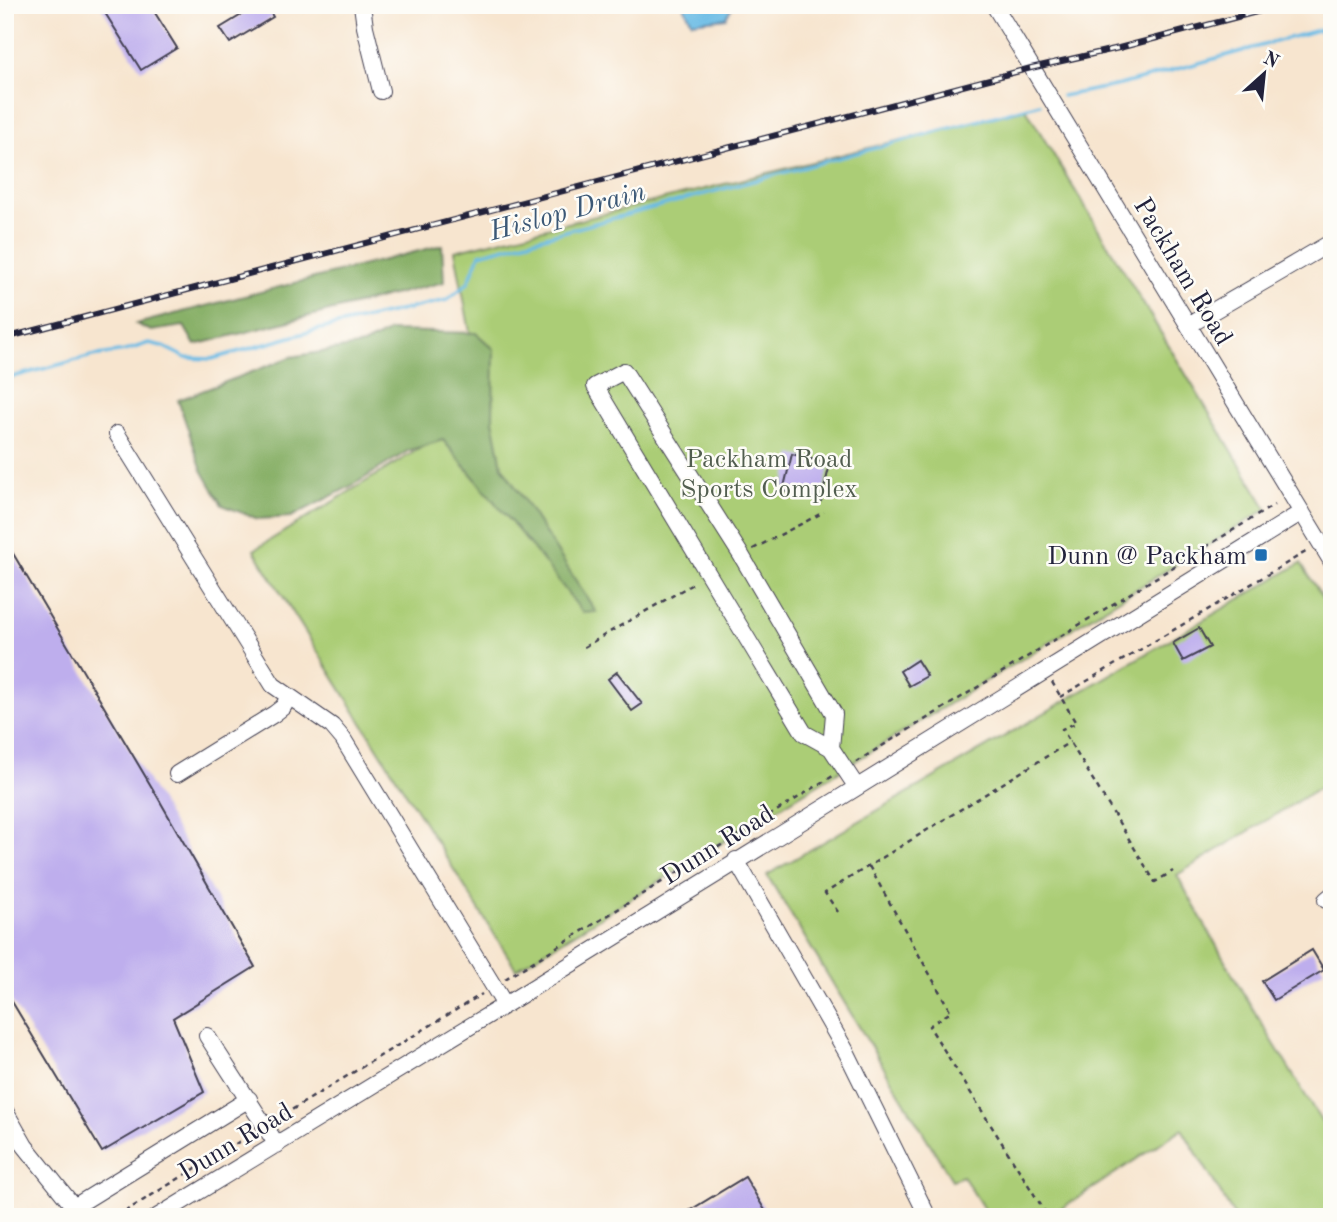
<svg xmlns="http://www.w3.org/2000/svg" width="1337" height="1222" font-family="'Old Standard TT',serif">
<rect width="100%" height="100%" fill="#fdfcf7"/>
<filter id="ink" filterUnits="userSpaceOnUse"><feTurbulence type="fractalNoise" baseFrequency=".0143" numOctaves="2"/><feDisplacementMap in="SourceGraphic" scale="14" xChannelSelector="R" yChannelSelector="G"/><feConvolveMatrix kernelMatrix="1 2 1 2 8 2 1 2 1" color-interpolation-filters="sRGB"/></filter>
<filter id="wash" filterUnits="userSpaceOnUse"><feTurbulence type="fractalNoise" baseFrequency=".00686" numOctaves="4" result="noise"/><feDisplacementMap in="SourceGraphic" scale="28" xChannelSelector="R" yChannelSelector="G"/><feGaussianBlur stdDeviation="1.57" result="paint"/><feColorMatrix in="noise" values="0 0 0 0 0 0 0 0 0 0 0 0 0 0 0 0 0 1.4 0 .05"/><feComposite in="paint" operator="in"/></filter>
<g filter="url(#wash)">
<rect width="100%" height="100%" fill="#f7e5cf"/>
<path fill="#abcd76" stroke="#667858" stroke-width="2" d="M 1026,109 L 1267,509 L 516,969 L 254,550 L 484,409 L 455,251 Z
M 1301,563 L 1332,613 L 1332,780 L 1177,875 L 1242,991 L 1332,1139 L 1332,1217 L 1235,1217 L 1182,1129 L 1049,1217 L 989,1217 L 963,1176 L 952,1180 L 767,875 Z"/>
<path fill="#88b067" stroke="#556951" stroke-width="2" d="M 442,245 L 444,282 L 195,345 L 184,326 L 151,331 L 136,324 Z
M 390,331 L 476,333 L 494,349 L 493,420 L 502,466 L 596,612 L 583,613 L 541,558 L 443,440 L 408,451 L 355,484 L 291,517 L 258,519 L 222,505 L 202,470 L 178,400 L 291,357 L 363,345 Z"/>
<path fill="#69bbe5" stroke="#466e90" stroke-width="2" d="M 683,5 L 733,5 L 726,18 L 692,22 Z"/>
<g fill="none" stroke-linecap="round" stroke-linejoin="round">
<path stroke="#69bbe5" stroke-width="3.5" d="M 1318,30 L 1332,37
M 1062,96 L 1120,85 L 1332,26
M 5,379 L 92,356 L 125,351 L 149,343 L 162,346 L 186,358 L 212,359 L 316,330 L 447,300 L 468,283 L 480,254 L 1040,104"/>
</g>
<g id="blocks">
<path fill="#beaeed" d="M 100,5 L 150,5 L 177,48 L 141,70 Z
M 258,5 L 266,5 L 273,17 L 230,43 L 220,28 Z
M 792,454 L 830,464 L 821,501 L 783,491 Z
M 5,540 L 157,796 L 255,967 L 173,1018 L 204,1092 L 102,1152 L 5,990 Z
M 1199,628 L 1210,647 L 1183,661 L 1173,643 Z
M 917,660 L 927,676 L 909,686 L 900,671 Z
M 617,672 L 642,704 L 632,711 L 608,679 Z
M 1312,950 L 1324,970 L 1274,1000 L 1262,981 Z
M 745,1177 L 769,1217 L 679,1217 Z"/>
</g>
</g>
<g filter="url(#ink)">
<use href="#blocks" fill-opacity="0" stroke="#423f51" stroke-width="2"/>
<g fill="none" stroke-linecap="round" stroke-linejoin="round">
<defs>
<path id="minor" d="M 362,5 L 365,27 L 381,91
M 994,5 L 1332,562
M 1189,325 L 1332,242
M 117,434 L 273,685 L 332,726 L 343,739 L 505,1005
M 831,748 L 834,714 L 741,555 L 624,371 L 595,386 L 804,733 L 831,748 L 856,786
M 177,774 L 274,714 L 283,707 L 289,697
M 736,860 L 847,1053 L 928,1217
M 1326,900 L 1332,895
M 207,1036 L 277,1145
M 5,1111 L 25,1146 L 82,1217
M 74,1207 L 249,1099
M 157,1217 L 505,1005 L 1302,512"/>
</defs>
<use href="#minor" stroke="#423f51" stroke-width="18"/>
<path stroke="#423f51" stroke-width="2.5" stroke-dasharray="5 5" stroke-linecap="butt" d="M 753,549 L 824,512
M 584,647 L 696,582
M 1052,682 L 1076,723 L 1062,729 L 1155,882 L 1173,871
M 1060,697 L 1309,550
M 856,762 L 1274,505
M 869,866 L 951,1012 L 929,1026 L 1047,1215
M 838,912 L 825,893 L 1070,742
M 505,979 L 833,776
M 275,1120 L 482,994
M 116,1217 L 255,1132"/>
<use href="#minor" stroke="#fff" stroke-width="16"/>
<defs>
<path id="rail" d="M 5,338 L 1031,68 L 1119,48 L 1283,5"/>
</defs>
<use href="#rail" stroke="#22223b" stroke-width="6"/>
<use href="#rail" stroke="#fdfcf7" stroke-width="3.5" stroke-dasharray="10" stroke-linecap="butt"/>
</g>
</g>
<rect fill="#1f6fb2" stroke="#fdfcf7" stroke-width="2.5" x="1254" y="548" width="14" height="14" rx="3.5"/>
<g text-anchor="middle" stroke-width="5" stroke-linejoin="round" paint-order="stroke">
<g font-size="26" fill="#22223b" stroke="#fdfcf7">
<text transform="translate(1184 271) rotate(59)" y="9">Packham Road</text>
<text transform="translate(717 844) rotate(-32)" y="9">Dunn Road</text>
<text transform="translate(235 1141) rotate(-31)" y="9">Dunn Road</text>
</g>
<g font-size="26" fill="#525e50" stroke="#fdfcf7">
<text x="769" y="467">Packham Road<tspan x="769" dy="30">Sports Complex</tspan></text>
</g>
<g font-size="26" fill="#22223b" stroke="#fdfcf7" text-anchor="end">
<text x="1247" y="564">Dunn @ Packham</text>
</g>
<g font-size="28" font-style="italic" fill="#3b5876" stroke="#fdfcf7">
<text transform="translate(567 210) rotate(-15)" y="10">Hislop Drain</text>
</g>
</g>
<rect width="1337" height="1222" fill="none" stroke="#fdfcf7" stroke-width="28"/>
<g transform="translate(1264 74) rotate(27)" stroke="#fdfcf7" stroke-width="5" paint-order="stroke">
<path d="M0-5L12 26L0 18L-12 26Z" fill="#22223b"/>
<text y="-10" font-size="19" font-weight="bold" text-anchor="middle" fill="#22223b">N</text>
</g>
</svg>
